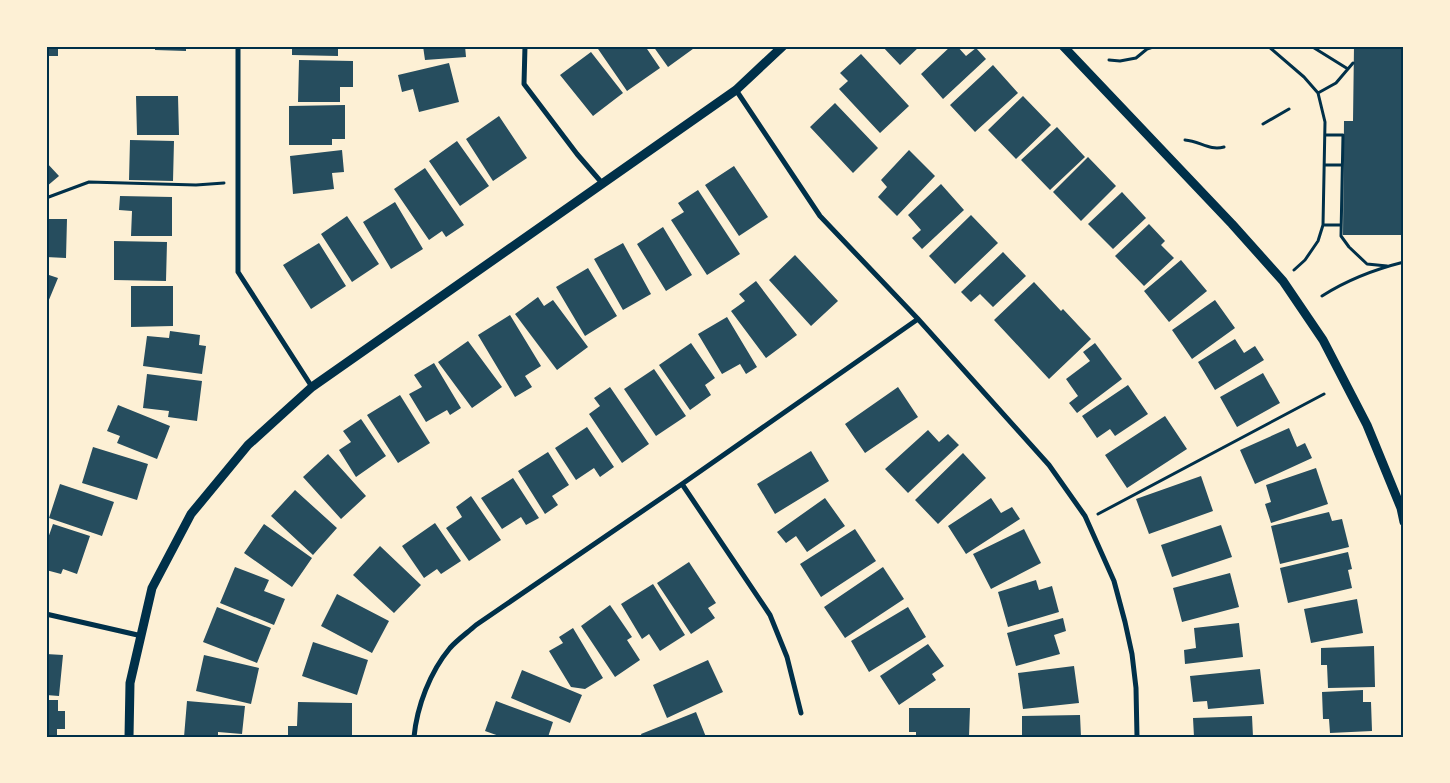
<svg xmlns="http://www.w3.org/2000/svg" width="1450" height="783" font-family="Barlow,sans-serif">
<rect width="100%" height="100%" fill="#fdf0d5"/>
<path fill="#264d5e" d="M 46,46 L 58,46 L 58,56 L 46,56 Z
M 155,46 L 186,46 L 186,51 L 155,50 Z
M 292,46 L 338,46 L 338,56 L 292,55 Z
M 423,46 L 465,46 L 466,57 L 425,60 Z
M 596,46 L 645,46 L 660,68 L 627,91 Z
M 653,46 L 697,46 L 668,67 Z
M 882,46 L 920,46 L 900,65 Z
M 951,46 L 957,46 L 966,56 L 976,48 L 986,59 L 943,99 L 921,74 Z
M 1354,46 L 1404,46 L 1404,235 L 1343,235 L 1344,121 L 1353,121 Z
M 591,52 L 623,93 L 593,116 L 560,75 Z
M 861,54 L 909,106 L 880,133 L 839,89 L 848,81 L 840,73 Z
M 299,60 L 353,61 L 353,87 L 340,87 L 340,102 L 298,102 Z
M 449,63 L 459,102 L 419,112 L 413,89 L 402,92 L 398,75 Z
M 993,65 L 1018,93 L 975,132 L 950,105 Z
M 136,96 L 178,96 L 179,135 L 137,135 Z
M 1023,96 L 1051,125 L 1016,159 L 988,130 Z
M 835,103 L 878,148 L 853,173 L 810,127 Z
M 345,105 L 345,139 L 332,139 L 332,145 L 289,145 L 289,106 Z
M 499,116 L 527,158 L 493,181 L 466,139 Z
M 1057,127 L 1085,157 L 1050,190 L 1021,160 Z
M 130,140 L 174,141 L 173,181 L 129,180 Z
M 457,141 L 489,186 L 460,206 L 429,161 Z
M 342,150 L 344,172 L 332,173 L 334,189 L 293,194 L 290,156 Z
M 909,150 L 935,176 L 897,216 L 878,197 L 887,187 L 881,180 Z
M 1088,157 L 1116,186 L 1081,221 L 1053,192 Z
M 46,162 L 59,176 L 46,187 Z
M 734,166 L 768,217 L 739,236 L 705,185 Z
M 425,168 L 464,225 L 446,237 L 442,231 L 429,240 L 394,189 Z
M 941,184 L 964,210 L 922,249 L 912,238 L 921,230 L 908,215 Z
M 698,190 L 740,254 L 707,275 L 671,220 L 684,212 L 678,203 Z
M 1122,192 L 1146,218 L 1113,249 L 1088,224 Z
M 120,196 L 172,197 L 172,236 L 131,236 L 132,211 L 119,210 Z
M 395,202 L 423,249 L 391,269 L 363,222 Z
M 971,215 L 998,243 L 955,284 L 929,256 Z
M 347,216 L 379,264 L 352,282 L 321,234 Z
M 46,219 L 67,219 L 66,258 L 46,257 Z
M 1149,224 L 1165,241 L 1161,245 L 1174,258 L 1144,286 L 1115,256 Z
M 663,227 L 692,275 L 666,291 L 637,244 Z
M 114,241 L 167,242 L 166,281 L 114,280 Z
M 319,243 L 346,286 L 311,309 L 283,265 Z
M 623,243 L 651,294 L 623,310 L 594,259 Z
M 1003,252 L 1026,276 L 993,307 L 980,294 L 971,302 L 961,292 Z
M 795,255 L 838,301 L 811,326 L 769,280 Z
M 1181,260 L 1207,291 L 1169,322 L 1144,291 Z
M 588,268 L 617,316 L 585,336 L 556,287 Z
M 46,274 L 58,278 L 46,307 Z
M 756,281 L 797,335 L 766,358 L 731,311 L 745,301 L 739,294 Z
M 1034,282 L 1061,311 L 1063,309 L 1091,339 L 1049,379 L 994,320 Z
M 131,286 L 173,286 L 173,326 L 131,327 Z
M 538,297 L 544,306 L 553,300 L 588,347 L 557,370 L 515,314 Z
M 1215,300 L 1235,328 L 1192,359 L 1172,330 Z
M 510,315 L 541,366 L 525,376 L 532,387 L 515,397 L 478,335 Z
M 727,317 L 757,367 L 746,374 L 740,364 L 722,374 L 698,334 Z
M 170,331 L 200,335 L 199,345 L 206,346 L 202,374 L 143,366 L 147,336 L 169,338 Z
M 1235,339 L 1244,353 L 1255,346 L 1264,360 L 1215,390 L 1198,362 Z
M 468,341 L 502,387 L 472,408 L 438,362 Z
M 691,343 L 715,378 L 705,385 L 711,395 L 690,410 L 659,365 Z
M 1095,343 L 1122,379 L 1077,413 L 1069,403 L 1078,396 L 1066,379 L 1090,361 L 1083,352 Z
M 434,363 L 461,408 L 450,415 L 447,410 L 426,422 L 409,394 L 422,387 L 414,375 Z
M 654,369 L 686,416 L 656,436 L 624,389 Z
M 1263,373 L 1280,403 L 1237,427 L 1220,397 Z
M 147,374 L 202,381 L 197,421 L 168,417 L 169,411 L 143,408 Z
M 1128,385 L 1148,414 L 1115,436 L 1110,429 L 1097,438 L 1082,416 Z
M 610,387 L 649,444 L 622,463 L 589,414 L 600,406 L 594,398 Z
M 898,387 L 918,417 L 865,453 L 845,424 Z
M 400,395 L 430,443 L 398,463 L 367,415 Z
M 118,405 L 170,426 L 157,459 L 117,443 L 120,436 L 107,431 Z
M 1165,416 L 1187,449 L 1127,488 L 1105,455 Z
M 361,419 L 386,456 L 356,477 L 339,450 L 351,442 L 343,431 Z
M 587,427 L 614,467 L 600,477 L 594,468 L 576,480 L 555,448 Z
M 1289,428 L 1297,447 L 1305,443 L 1312,458 L 1255,484 L 1240,450 Z
M 928,430 L 939,442 L 948,434 L 959,445 L 908,493 L 885,469 Z
M 93,447 L 148,464 L 137,500 L 82,483 Z
M 811,451 L 829,481 L 775,514 L 757,484 Z
M 548,452 L 569,485 L 552,496 L 558,505 L 545,514 L 518,471 Z
M 963,453 L 986,478 L 938,524 L 915,500 Z
M 328,454 L 366,496 L 341,519 L 303,477 Z
M 1316,468 L 1328,504 L 1271,523 L 1265,504 L 1271,502 L 1266,485 Z
M 1201,476 L 1213,511 L 1149,534 L 1136,499 Z
M 513,478 L 539,518 L 526,525 L 521,517 L 502,529 L 481,498 Z
M 60,484 L 114,502 L 102,536 L 49,518 Z
M 295,490 L 337,528 L 313,555 L 271,516 Z
M 471,496 L 501,540 L 469,561 L 446,528 L 462,517 L 456,507 Z
M 825,498 L 845,526 L 807,552 L 796,536 L 786,543 L 777,532 Z
M 991,498 L 1001,513 L 1012,507 L 1020,519 L 966,554 L 948,526 Z
M 1329,512 L 1332,521 L 1342,519 L 1349,547 L 1280,564 L 1271,526 Z
M 435,523 L 461,561 L 441,574 L 437,569 L 424,578 L 402,546 Z
M 53,524 L 90,536 L 77,574 L 63,569 L 61,574 L 46,570 L 46,544 Z
M 264,524 L 312,558 L 292,587 L 244,553 Z
M 1221,525 L 1232,557 L 1172,577 L 1161,545 Z
M 855,529 L 876,561 L 821,597 L 800,564 Z
M 1024,529 L 1041,563 L 991,589 L 973,554 Z
M 380,546 L 421,585 L 394,613 L 353,575 Z
M 1348,552 L 1352,569 L 1348,570 L 1352,588 L 1288,603 L 1280,568 Z
M 689,562 L 716,603 L 708,608 L 715,618 L 691,634 L 657,583 Z
M 235,567 L 269,580 L 264,591 L 285,599 L 274,625 L 220,603 Z
M 883,567 L 904,599 L 845,638 L 824,607 Z
M 1230,573 L 1239,607 L 1182,622 L 1173,588 Z
M 1036,580 L 1039,590 L 1052,586 L 1059,612 L 1008,627 L 998,592 Z
M 653,584 L 685,635 L 660,651 L 649,634 L 642,639 L 621,604 Z
M 337,594 L 389,621 L 372,653 L 321,626 Z
M 1357,599 L 1363,633 L 1311,643 L 1304,609 Z
M 610,605 L 632,637 L 627,640 L 640,660 L 615,677 L 581,626 Z
M 217,607 L 271,628 L 257,663 L 203,642 Z
M 908,607 L 926,637 L 869,672 L 851,641 Z
M 1063,618 L 1066,631 L 1054,635 L 1060,654 L 1016,666 L 1007,633 Z
M 1239,623 L 1243,657 L 1185,664 L 1184,650 L 1196,648 L 1194,628 Z
M 573,628 L 603,678 L 585,689 L 571,687 L 549,651 L 563,643 L 559,637 Z
M 313,642 L 368,660 L 357,695 L 302,676 Z
M 928,644 L 944,666 L 932,674 L 936,680 L 899,705 L 880,676 Z
M 1374,646 L 1375,687 L 1328,688 L 1327,665 L 1321,665 L 1321,648 Z
M 46,654 L 63,655 L 59,696 L 46,695 Z
M 204,655 L 259,668 L 251,704 L 196,691 Z
M 708,660 L 723,692 L 667,718 L 653,685 Z
M 1074,666 L 1079,703 L 1023,709 L 1018,673 Z
M 1260,669 L 1264,704 L 1208,709 L 1207,701 L 1193,702 L 1190,676 Z
M 522,670 L 582,695 L 570,723 L 511,698 Z
M 1363,690 L 1363,702 L 1371,702 L 1372,731 L 1330,733 L 1329,719 L 1323,719 L 1322,692 Z
M 46,700 L 58,700 L 58,711 L 65,711 L 65,729 L 57,729 L 57,737 L 46,737 Z
M 187,701 L 245,706 L 242,734 L 218,732 L 218,737 L 184,737 Z
M 496,701 L 553,722 L 548,737 L 502,737 L 485,731 Z
M 298,702 L 352,703 L 352,737 L 288,737 L 288,726 L 297,726 Z
M 909,708 L 970,708 L 969,737 L 916,737 L 916,732 L 909,732 Z
M 696,712 L 706,737 L 642,737 L 641,734 Z
M 1080,715 L 1081,737 L 1022,737 L 1022,716 Z
M 1252,716 L 1253,737 L 1194,737 L 1193,718 Z"/>
<g fill="none" stroke-linecap="round" stroke-linejoin="round">
<path stroke="#003049" stroke-width="3" d="M 1268,46 L 1304,77 L 1318,93 L 1325,122 L 1323,225 L 1318,241 L 1305,260 L 1294,270
M 1311,46 L 1348,69
M 1109,60 L 1120,61 L 1136,58 L 1147,49 L 1156,46
M 1318,93 L 1336,83 L 1353,63
M 1263,124 L 1289,109
M 1325,135 L 1343,135 L 1341,236 L 1349,247 L 1367,264 L 1387,266
M 1185,140 C 1200,141 1209,151 1224,147
M 1325,165 L 1342,165
M 46,198 L 89,182 L 196,185 L 224,183
M 1323,225 L 1341,225
M 1322,296 C 1347,280 1376,269 1404,262
M 1098,514 L 1324,394"/>
<path stroke="#003049" stroke-width="5" d="M 238,46 L 238,272 L 312,387
M 525,46 L 524,84 L 577,154 L 602,183
M 736,90 L 820,216 L 918,319 L 1049,465 L 1085,516 L 1114,581 L 1125,622 L 1132,654 L 1136,688 L 1137,737
M 682,484 L 770,615 L 787,657 L 801,713
M 46,614 L 142,636
M 414,737 C 417,706 430,672 450,648 C 457,640 467,633 476,625 L 682,484 L 918,319"/>
<path stroke="#003049" stroke-width="9" d="M 1063,46 L 1232,224 L 1283,281 L 1323,340 L 1367,425 L 1401,508 L 1404,522
M 129,737 L 130,683 L 152,588 L 191,514 L 248,445 L 312,387 L 736,90 L 783,46"/>
</g>
<rect width="1450" height="783" fill="none" stroke="#fdf0d5" stroke-width="95"/>
<rect x="48" y="48" width="1354" height="688" fill="none" stroke="#003049" stroke-width="2"/>
</svg>
